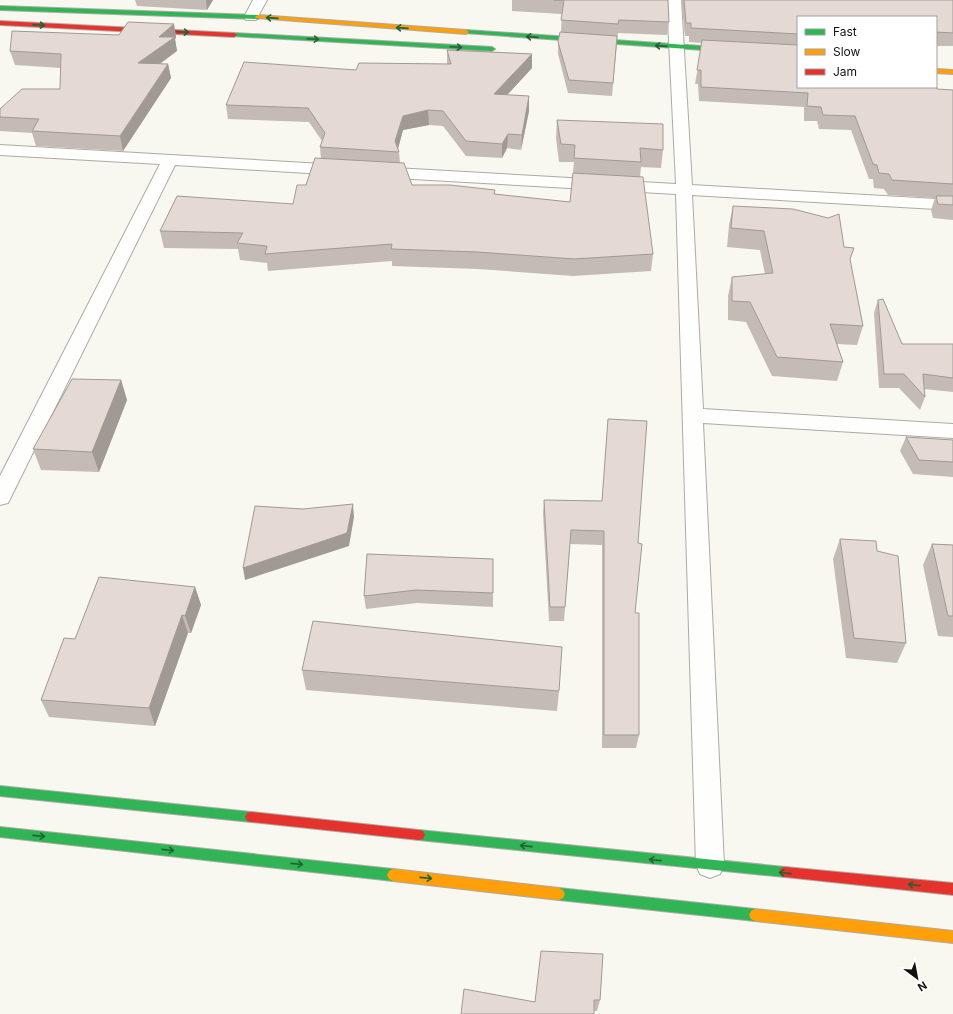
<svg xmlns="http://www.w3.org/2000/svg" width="953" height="1014" font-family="Inter,sans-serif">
<rect width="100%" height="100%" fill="#f8f7f0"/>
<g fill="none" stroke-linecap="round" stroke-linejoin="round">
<defs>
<path id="street" d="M 253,0 L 267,0 L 256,20 L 246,20 L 244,17 Z
M 667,0 L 681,0 L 692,185 L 953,200 L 953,210 L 692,195 L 703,409 L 953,424 L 953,438 L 703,423 L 724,865 L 720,874 L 710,878 L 700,874 L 696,865 L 676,194 L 377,177 L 371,175 L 369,172 L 371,169 L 377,167 L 676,184 Z
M 0,145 L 341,165 L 347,167 L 349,170 L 347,173 L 341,175 L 175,165 L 11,497 L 8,503 L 0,505 L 0,476 L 160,164 L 0,155 Z"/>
<path id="fast" d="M 0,6 L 258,15 L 261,17 L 258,19 L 0,10 Z
M 466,30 L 731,48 L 734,50 L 731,52 L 464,33 L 464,31 Z
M 234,33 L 492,47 L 495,49 L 492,51 L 232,36 L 232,34 Z
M 0,786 L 251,812 L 255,813 L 257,817 L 255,821 L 251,822 L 0,796 Z
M 0,827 L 393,869 L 397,871 L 399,875 L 397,879 L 393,881 L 0,837 Z
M 419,830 L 785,867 L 789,868 L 791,872 L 789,876 L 785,877 L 419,840 L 415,839 L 413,835 L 415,831 Z
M 559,888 L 755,909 L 759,911 L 761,915 L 759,919 L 755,921 L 559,900 L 555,898 L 553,894 L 555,890 Z"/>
<path id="slow" d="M 258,15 L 466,30 L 469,32 L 466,34 L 256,18 L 255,17 Z
M 936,69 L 953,70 L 953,74 L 936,73 Z
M 393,869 L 559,888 L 563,890 L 565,894 L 563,898 L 559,900 L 393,881 L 389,879 L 387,875 L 389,871 Z
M 755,909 L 953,931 L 953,943 L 755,921 L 751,919 L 749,915 L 751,911 Z"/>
<path id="jam" d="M 0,21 L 234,33 L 237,35 L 234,37 L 0,25 Z
M 251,812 L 419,830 L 423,831 L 425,835 L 423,839 L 419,840 L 251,822 L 247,821 L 245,817 L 247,813 Z
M 785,867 L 953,883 L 953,895 L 785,877 L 781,876 L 779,872 L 781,868 Z"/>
</defs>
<use href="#street" stroke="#acaba6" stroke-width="2"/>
<use href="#fast" stroke="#acaba6" stroke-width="2"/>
<use href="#slow" stroke="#acaba6" stroke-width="2"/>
<use href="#jam" stroke="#acaba6" stroke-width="2"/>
<use href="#street" fill="#fefefd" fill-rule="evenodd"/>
<use href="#fast" fill="#30b455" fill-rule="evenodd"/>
<use href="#slow" fill="#ff9f0a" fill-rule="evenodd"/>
<use href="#jam" fill="#e5322d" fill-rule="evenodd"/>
</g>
<path fill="#c4bbb5" d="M 135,0 L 213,0 L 207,10 L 137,6 Z
M 512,0 L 668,0 L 669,22 L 667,35 L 618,33 L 612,96 L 568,93 L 558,54 L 558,42 L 561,32 L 562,14 L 512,11 Z
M 681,0 L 953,0 L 953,46 L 936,46 L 936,17 L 798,17 L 798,87 L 953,90 L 953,220 L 933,218 L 931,210 L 935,198 L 888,195 L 884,189 L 874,188 L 873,179 L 869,179 L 851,130 L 819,129 L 817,121 L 804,121 L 804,107 L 699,101 L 698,84 L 695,84 L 702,43 L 689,42 L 689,36 L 685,36 Z
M 174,24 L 176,38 L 175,39 L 177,51 L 160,64 L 168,64 L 171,78 L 123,151 L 36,146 L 32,133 L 0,131 L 0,109 L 60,89 L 61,68 L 15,65 L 10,51 L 119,35 Z
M 447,50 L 532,54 L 532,68 L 507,95 L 529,96 L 529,111 L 521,150 L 507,148 L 502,158 L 466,156 L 443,126 L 429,125 L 403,130 L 398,149 L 399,152 L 400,163 L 412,185 L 495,190 L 495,194 L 570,202 L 574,162 L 559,162 L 556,138 L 557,120 L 663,150 L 661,168 L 641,167 L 640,177 L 653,254 L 651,271 L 573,276 L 478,269 L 392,266 L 392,261 L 268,271 L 267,263 L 240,260 L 238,249 L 164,248 L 160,231 L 293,204 L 306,185 L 321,158 L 320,147 L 322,141 L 309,122 L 228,119 L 226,105 L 356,70 L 447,64 Z
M 733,206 L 844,247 L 854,248 L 850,260 L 863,326 L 857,345 L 837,344 L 843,362 L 837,381 L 772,376 L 746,322 L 728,320 L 728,296 L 732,277 L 765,274 L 760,250 L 727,247 L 729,225 Z
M 878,300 L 902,344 L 953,344 L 953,392 L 924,389 L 925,397 L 920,410 L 899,388 L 879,388 L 874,313 Z
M 121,380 L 127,400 L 99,472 L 41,470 L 33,449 Z
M 608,419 L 638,543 L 635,613 L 639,735 L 636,748 L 602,748 L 602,545 L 570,544 L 564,621 L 549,621 L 543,514 L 544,500 L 602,501 Z
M 906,437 L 953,440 L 953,477 L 913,474 L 900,451 Z
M 840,539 L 877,551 L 906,643 L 897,663 L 846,658 L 833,559 Z
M 932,544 L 953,545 L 953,637 L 938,636 L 923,565 Z
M 367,554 L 493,593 L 493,607 L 417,603 L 366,609 L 364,596 Z
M 195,587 L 201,605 L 191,633 L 188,633 L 155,726 L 49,717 L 41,700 L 75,639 Z
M 302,670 L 559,691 L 557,711 L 306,690 Z
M 600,1000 L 597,1011 L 594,1011 L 535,1002 Z"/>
<path fill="#a09994" d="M 206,0 L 213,0 L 207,10 Z
M 174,24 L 176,38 L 175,39 L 177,51 L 141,77 L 138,63 L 159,37 Z
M 532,54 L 532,68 L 494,109 L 494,94 Z
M 168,64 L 171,78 L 123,151 L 120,136 Z
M 529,96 L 529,111 L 521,150 L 522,135 Z
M 428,110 L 429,125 L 403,130 L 397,152 L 395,141 L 403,116 Z
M 508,134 L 507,148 L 502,158 L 502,144 Z
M 121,380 L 127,400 L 99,472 L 92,452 Z
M 353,504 L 354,517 L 349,546 L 245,580 L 243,568 Z
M 195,587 L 201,605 L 191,633 L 185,616 Z
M 182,615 L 188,633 L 155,726 L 149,708 Z"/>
<path fill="#e4dad3" stroke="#a09994" d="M 554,0 L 668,0 L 669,22 L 619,20 L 618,24 L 561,20 L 564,0 Z
M 684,0 L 953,0 L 953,33 L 936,32 L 936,17 L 798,17 L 798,34 L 691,28 L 691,23 L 686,23 Z
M 128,22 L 174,24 L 159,37 L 175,37 L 138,63 L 168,64 L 120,136 L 32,131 L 39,119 L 0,117 L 0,109 L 22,89 L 60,89 L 61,54 L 10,51 L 12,31 L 119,35 Z
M 560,32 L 617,36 L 613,83 L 569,80 L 558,42 Z
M 702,40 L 798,45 L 798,87 L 936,87 L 937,89 L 953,90 L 953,184 L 892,180 L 889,174 L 879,173 L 877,165 L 873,164 L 855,116 L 823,115 L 821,107 L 807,106 L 808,93 L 701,87 L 701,70 L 697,70 Z
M 447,50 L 532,54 L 494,94 L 529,96 L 522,135 L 508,134 L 502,144 L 466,141 L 443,111 L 428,110 L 403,116 L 395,141 L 399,152 L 320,147 L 325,133 L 308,108 L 226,105 L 244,62 L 356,70 L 359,63 L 451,64 Z
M 557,120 L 663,124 L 663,150 L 640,148 L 641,162 L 574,158 L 575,145 L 561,144 Z
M 315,158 L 404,163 L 412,185 L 450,185 L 495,190 L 494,194 L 570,202 L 573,173 L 643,177 L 653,254 L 574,259 L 478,252 L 391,249 L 392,244 L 265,254 L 267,246 L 237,243 L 243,233 L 160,231 L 177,196 L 293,204 L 297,185 L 306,185 Z
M 936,196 L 953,196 L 953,205 L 938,204 Z
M 733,206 L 793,209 L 828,218 L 839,214 L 844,247 L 854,248 L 850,259 L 863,326 L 830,324 L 843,362 L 777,357 L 750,302 L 732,301 L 732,277 L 773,273 L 764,231 L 731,228 Z
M 883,299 L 902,344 L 953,344 L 953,378 L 923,374 L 925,397 L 904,374 L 884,374 L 878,300 Z
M 72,379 L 121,380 L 92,452 L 33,449 Z
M 608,419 L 647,421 L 638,543 L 642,544 L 635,613 L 639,613 L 639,735 L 604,735 L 604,531 L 571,530 L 565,607 L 550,607 L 544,500 L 602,501 Z
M 906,437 L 953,440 L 953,462 L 919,460 Z
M 353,504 L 347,533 L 243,568 L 255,506 L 303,509 Z
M 840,539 L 876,541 L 877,551 L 898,556 L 906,643 L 854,638 Z
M 932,544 L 953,545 L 953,616 L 948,616 Z
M 367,554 L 493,559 L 493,593 L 416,590 L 364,596 Z
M 99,577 L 195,587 L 185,616 L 182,615 L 149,708 L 41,700 L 64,638 L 75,639 Z
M 313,621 L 562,647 L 559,691 L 302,670 Z
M 541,951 L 603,954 L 600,1000 L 594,1000 L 594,1014 L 461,1014 L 464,989 L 535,1002 Z"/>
<defs><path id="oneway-shaft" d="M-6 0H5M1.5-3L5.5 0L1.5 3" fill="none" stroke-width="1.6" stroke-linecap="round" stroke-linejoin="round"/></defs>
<g stroke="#216232">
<use href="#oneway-shaft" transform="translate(272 18) rotate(-176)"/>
<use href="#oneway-shaft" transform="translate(39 25) rotate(3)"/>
<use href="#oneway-shaft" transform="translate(402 28) rotate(-176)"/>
<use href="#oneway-shaft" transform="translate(183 32) rotate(3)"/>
<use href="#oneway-shaft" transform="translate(532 37) rotate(-176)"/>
<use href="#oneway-shaft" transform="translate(313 39) rotate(3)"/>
<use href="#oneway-shaft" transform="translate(661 46) rotate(-176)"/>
<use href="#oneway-shaft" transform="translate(456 47) rotate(3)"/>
<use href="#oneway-shaft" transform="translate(39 836) rotate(6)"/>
<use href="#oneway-shaft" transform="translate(526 846) rotate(-174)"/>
<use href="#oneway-shaft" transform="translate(168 850) rotate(6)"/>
<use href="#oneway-shaft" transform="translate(655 860) rotate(-174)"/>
<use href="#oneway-shaft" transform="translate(297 864) rotate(6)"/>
<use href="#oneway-shaft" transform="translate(785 873) rotate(-174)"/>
<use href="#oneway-shaft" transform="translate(426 878) rotate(6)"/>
<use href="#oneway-shaft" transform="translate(914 885) rotate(-174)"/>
</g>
<rect x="797" y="16" width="140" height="72" fill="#ffffff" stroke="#a0a09f"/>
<rect x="805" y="29" width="20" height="6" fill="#30b455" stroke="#a0a09f"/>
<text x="833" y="36" font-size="12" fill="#12110e">Fast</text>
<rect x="805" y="49" width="20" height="6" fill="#ff9f0a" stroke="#a0a09f"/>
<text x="833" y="56" font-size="12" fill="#12110e">Slow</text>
<rect x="805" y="69" width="20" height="6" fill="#e5322d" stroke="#a0a09f"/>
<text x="833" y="76" font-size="12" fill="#12110e">Jam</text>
<g transform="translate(917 978) rotate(148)" stroke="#ffffff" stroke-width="3" paint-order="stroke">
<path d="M0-3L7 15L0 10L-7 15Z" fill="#12110e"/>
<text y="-6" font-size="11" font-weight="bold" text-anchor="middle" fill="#12110e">N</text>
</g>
</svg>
